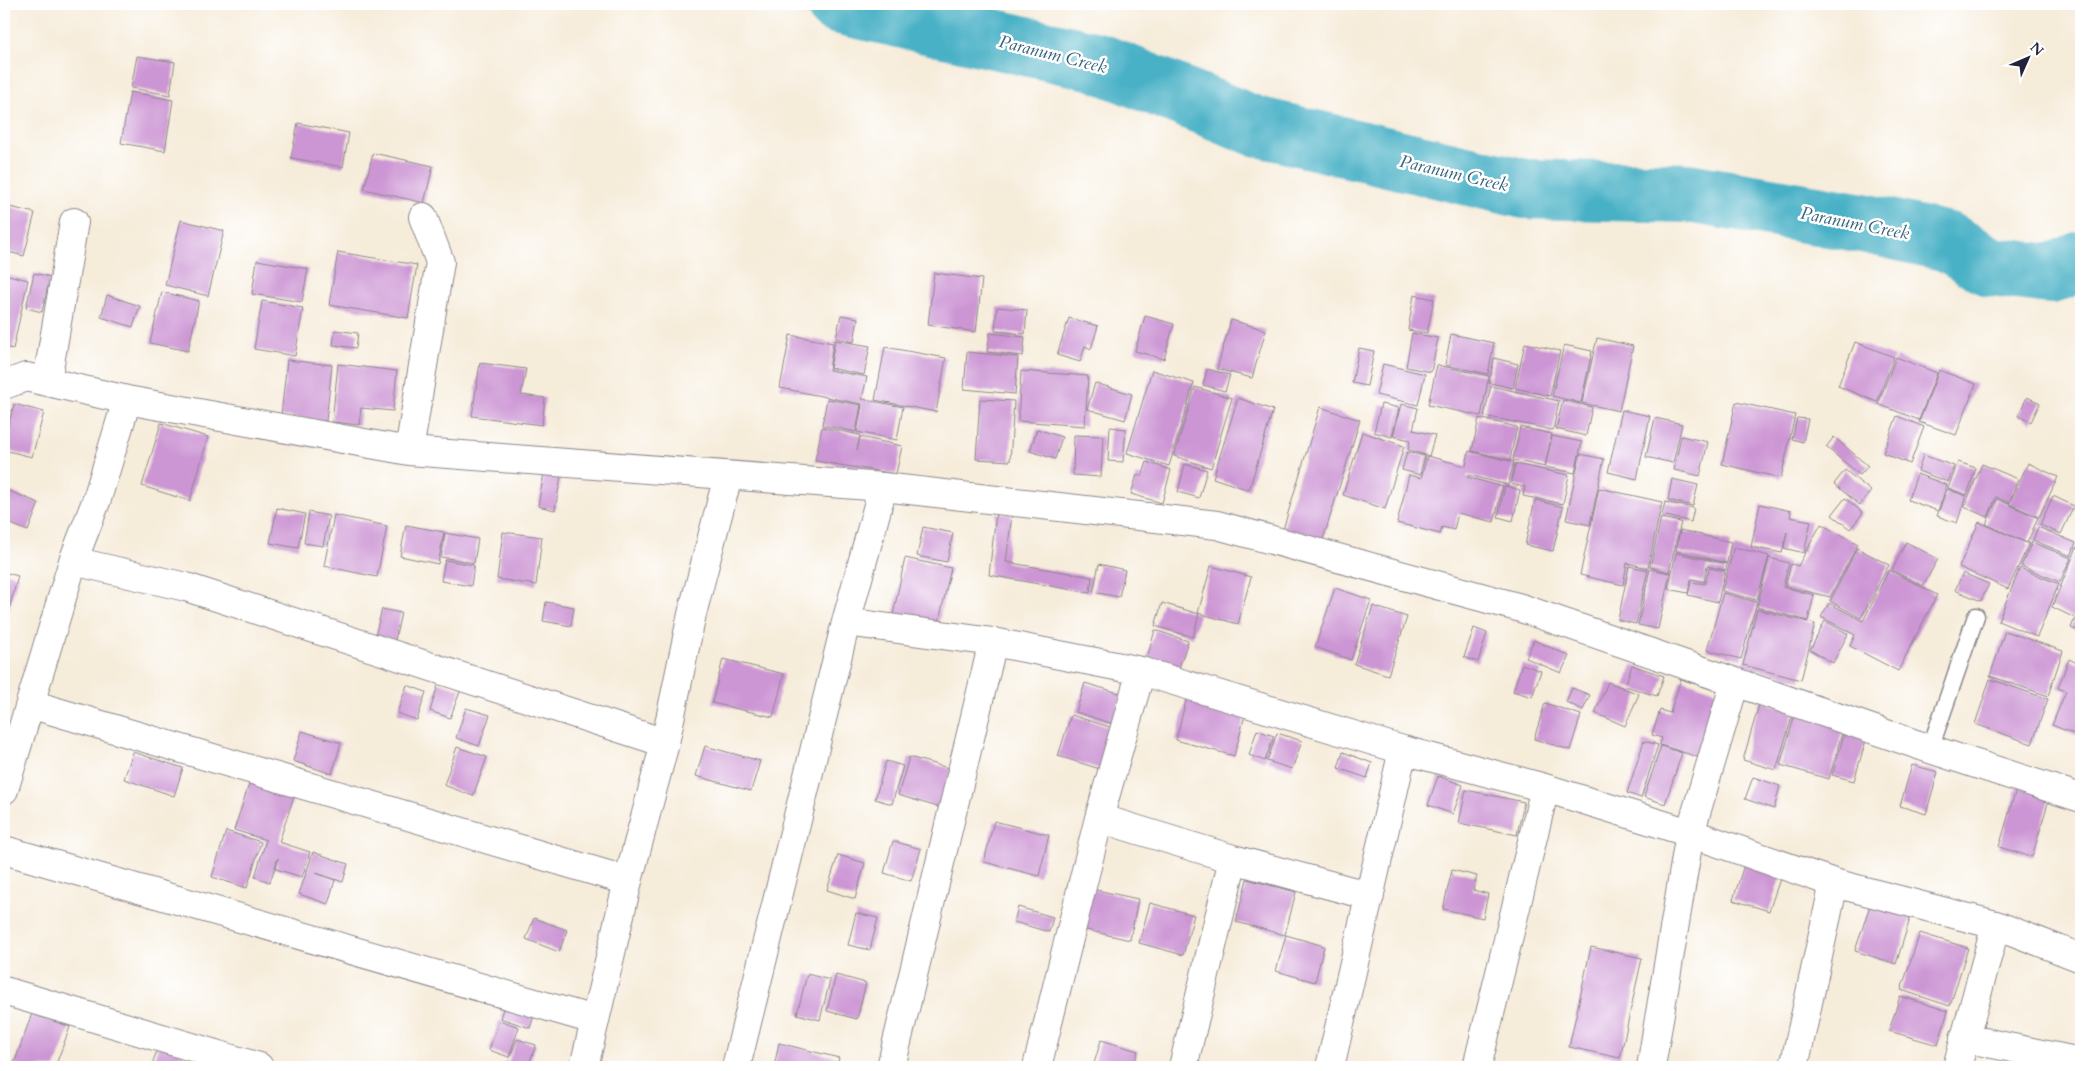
<svg xmlns="http://www.w3.org/2000/svg" width="2085" height="1071" font-family="Cardo,serif">
<rect width="100%" height="100%" fill="#fff"/>
<filter id="ink" filterUnits="userSpaceOnUse"><feTurbulence type="fractalNoise" baseFrequency=".02" numOctaves="2"/><feDisplacementMap in="SourceGraphic" scale="10" xChannelSelector="R" yChannelSelector="G"/><feConvolveMatrix kernelMatrix="1 2 1 2 8 2 1 2 1" color-interpolation-filters="sRGB"/></filter>
<filter id="wash" filterUnits="userSpaceOnUse"><feTurbulence type="fractalNoise" baseFrequency=".0096" numOctaves="4" result="noise"/><feDisplacementMap in="SourceGraphic" scale="20" xChannelSelector="R" yChannelSelector="G"/><feGaussianBlur stdDeviation="1.12" result="paint"/><feColorMatrix in="noise" values="0 0 0 0 0 0 0 0 0 0 0 0 0 0 0 0 0 1.4 0 .05"/><feComposite in="paint" operator="in"/></filter>
<g filter="url(#wash)">
<rect width="100%" height="100%" fill="#f6ecda"/>
<g fill="none" stroke-linecap="round" stroke-linejoin="round">
<path stroke="#48b1c6" stroke-width="60" d="M 836,4 L 1094,61 L 1255,126 L 1525,189 L 1688,193 L 1863,223 L 1948,242 L 1991,267 L 2051,274 L 2081,261"/>
</g>
<g id="blocks">
<path fill="#cc95d4" d="M 137,56 L 175,62 L 170,95 L 131,88 Z
M 130,92 L 173,100 L 165,151 L 121,143 Z
M 298,123 L 349,133 L 343,167 L 291,158 Z
M 373,153 L 433,166 L 424,203 L 364,189 Z
M 10,207 L 35,213 L 24,256 L 4,251 L 4,234 Z
M 181,220 L 224,231 L 208,296 L 165,285 Z
M 338,252 L 417,265 L 408,318 L 329,305 Z
M 257,260 L 308,269 L 302,302 L 252,294 Z
M 34,273 L 50,277 L 42,312 L 26,308 Z
M 934,273 L 982,279 L 976,332 L 928,325 Z
M 4,274 L 28,280 L 13,349 L 4,347 Z
M 162,292 L 199,301 L 188,351 L 150,343 Z
M 107,295 L 140,306 L 133,327 L 101,317 Z
M 1414,295 L 1434,299 L 1427,333 L 1408,330 Z
M 262,301 L 303,308 L 295,356 L 254,349 Z
M 997,307 L 1027,310 L 1025,334 L 995,331 Z
M 841,315 L 858,318 L 854,342 L 836,338 Z
M 1145,316 L 1174,324 L 1164,359 L 1135,351 Z
M 1069,318 L 1098,326 L 1091,349 L 1085,346 L 1080,362 L 1057,355 Z
M 1231,320 L 1266,330 L 1252,378 L 1217,369 Z
M 335,330 L 358,333 L 356,348 L 333,345 Z
M 990,333 L 1025,337 L 1023,356 L 987,352 Z
M 1412,333 L 1438,338 L 1431,372 L 1406,367 Z
M 1451,334 L 1494,343 L 1488,374 L 1445,365 Z
M 790,335 L 833,343 L 829,370 L 867,377 L 862,399 L 903,407 L 897,440 L 857,432 L 862,404 L 780,388 Z
M 1597,338 L 1633,346 L 1619,411 L 1582,403 Z
M 835,340 L 870,346 L 864,375 L 830,368 Z
M 1855,342 L 1894,357 L 1877,402 L 1838,386 Z
M 1525,343 L 1560,351 L 1550,396 L 1515,388 Z
M 1564,345 L 1592,351 L 1581,403 L 1552,396 Z
M 885,347 L 946,358 L 936,412 L 875,400 Z
M 1359,348 L 1374,351 L 1367,386 L 1352,383 Z
M 967,352 L 1018,357 L 1015,394 L 964,389 Z
M 1896,357 L 1937,373 L 1919,420 L 1878,404 Z
M 1494,358 L 1518,364 L 1513,388 L 1489,383 Z
M 287,360 L 332,365 L 326,421 L 281,416 Z
M 480,363 L 526,369 L 521,395 L 545,398 L 542,425 L 472,416 Z
M 338,364 L 397,371 L 393,411 L 361,408 L 359,425 L 332,422 Z
M 1383,364 L 1425,374 L 1418,405 L 1376,395 Z
M 1437,365 L 1489,376 L 1481,416 L 1428,405 Z
M 1207,369 L 1230,375 L 1225,391 L 1203,385 Z
M 1152,370 L 1194,383 L 1169,466 L 1127,453 Z
M 1939,370 L 1976,384 L 1956,435 L 1919,422 Z
M 1021,371 L 1088,376 L 1085,426 L 1018,421 Z
M 1095,383 L 1132,394 L 1125,420 L 1087,409 Z
M 1491,386 L 1559,401 L 1553,430 L 1484,416 Z
M 1195,387 L 1232,398 L 1211,468 L 1174,456 Z
M 2027,397 L 2040,403 L 2031,422 L 2018,416 Z
M 1238,398 L 1273,410 L 1249,490 L 1213,478 Z
M 827,399 L 861,405 L 856,432 L 822,425 Z
M 980,399 L 1014,401 L 1010,461 L 976,459 Z
M 1563,400 L 1592,407 L 1586,436 L 1556,429 Z
M 1736,402 L 1795,415 L 1781,478 L 1722,464 Z
M 14,404 L 44,412 L 32,457 L 4,450 L 4,441 Z
M 1381,404 L 1399,408 L 1392,437 L 1374,432 Z
M 1401,404 L 1418,408 L 1413,430 L 1435,435 L 1429,456 L 1408,450 L 1410,440 L 1393,436 Z
M 1320,407 L 1360,420 L 1321,546 L 1282,533 Z
M 1622,410 L 1650,416 L 1637,479 L 1608,472 Z
M 1897,416 L 1924,427 L 1910,464 L 1883,453 Z
M 1479,418 L 1517,427 L 1510,460 L 1472,451 Z
M 1655,418 L 1682,424 L 1673,463 L 1646,457 Z
M 1797,418 L 1808,419 L 1803,442 L 1792,439 Z
M 161,423 L 208,437 L 190,501 L 142,486 Z
M 822,427 L 860,435 L 857,450 L 860,437 L 902,446 L 896,474 L 815,461 Z
M 1110,427 L 1126,429 L 1123,462 L 1108,461 Z
M 1520,427 L 1552,434 L 1545,467 L 1513,460 Z
M 1037,429 L 1062,437 L 1055,459 L 1030,451 Z
M 1362,432 L 1404,446 L 1385,509 L 1343,495 Z
M 1074,435 L 1103,436 L 1101,477 L 1073,475 Z
M 1552,436 L 1582,442 L 1575,473 L 1545,467 Z
M 1681,436 L 1708,442 L 1700,476 L 1674,470 Z
M 1834,437 L 1868,466 L 1860,475 L 1826,447 Z
M 1469,451 L 1514,462 L 1508,485 L 1468,475 L 1467,477 L 1503,487 L 1494,522 L 1458,513 L 1454,530 L 1442,527 L 1440,534 L 1397,523 L 1409,475 L 1421,478 L 1427,456 L 1466,466 Z
M 1407,452 L 1425,456 L 1420,475 L 1402,470 Z
M 1580,454 L 1604,459 L 1590,525 L 1566,520 Z
M 1923,455 L 1954,466 L 1948,482 L 1918,471 Z
M 1147,462 L 1171,470 L 1162,503 L 1131,494 L 1137,475 L 1142,477 Z
M 1958,462 L 1976,468 L 1967,495 L 1948,488 Z
M 2028,463 L 2058,477 L 2039,517 L 2009,504 Z
M 1185,464 L 1207,470 L 1199,498 L 1178,492 Z
M 1515,464 L 1569,475 L 1563,504 L 1523,496 L 1525,487 L 1511,484 Z
M 1982,464 L 2018,479 L 2009,503 L 1996,497 L 1988,517 L 1964,507 Z
M 1845,470 L 1871,491 L 1860,505 L 1834,484 Z
M 544,473 L 561,476 L 555,510 L 538,506 Z
M 1917,474 L 1947,485 L 1938,511 L 1908,500 Z
M 1672,479 L 1698,485 L 1693,506 L 1668,500 Z
M 1505,486 L 1520,490 L 1513,521 L 1498,517 Z
M 1599,488 L 1662,502 L 1648,568 L 1627,563 L 1623,585 L 1580,575 Z
M 4,489 L 39,503 L 28,531 L 4,521 Z
M 1947,489 L 1966,496 L 1957,523 L 1937,516 Z
M 2053,496 L 2074,506 L 2061,534 L 2040,525 Z
M 1845,498 L 1863,513 L 1850,529 L 1832,515 Z
M 1997,499 L 2038,518 L 2027,543 L 1986,524 Z
M 1535,500 L 1563,507 L 1553,551 L 1525,545 Z
M 1665,502 L 1694,508 L 1691,522 L 1662,515 Z
M 1760,504 L 1791,511 L 1790,517 L 1811,521 L 1804,553 L 1784,548 L 1787,532 L 1782,553 L 1751,547 Z
M 277,508 L 305,514 L 298,548 L 270,543 Z
M 309,512 L 329,516 L 323,546 L 304,543 Z
M 996,513 L 1012,515 L 1006,562 L 1092,577 L 1090,593 L 989,575 Z
M 334,515 L 387,526 L 377,577 L 324,566 Z
M 1661,518 L 1681,522 L 1669,572 L 1650,567 Z
M 1979,522 L 2029,544 L 2008,589 L 1959,567 Z
M 1821,524 L 1858,544 L 1830,597 L 1785,586 L 1791,564 L 1798,566 Z
M 406,525 L 444,532 L 438,564 L 400,556 Z
M 923,527 L 953,533 L 947,562 L 917,556 Z
M 2038,527 L 2076,543 L 2071,556 L 2033,540 Z
M 1680,530 L 1731,542 L 1727,563 L 1676,551 Z
M 503,532 L 542,537 L 536,585 L 497,579 Z
M 445,533 L 478,539 L 474,563 L 441,557 Z
M 1906,542 L 1938,559 L 1923,586 L 1892,570 Z
M 2032,542 L 2071,558 L 2060,582 L 2021,566 Z
M 1734,547 L 1769,556 L 1757,600 L 1722,591 Z
M 2077,547 L 2081,549 L 2081,632 L 2071,628 L 2075,618 L 2052,607 Z
M 1857,548 L 1889,565 L 1861,618 L 1830,601 Z
M 1676,553 L 1727,564 L 1726,570 L 1707,566 L 1704,582 L 1691,579 L 1688,593 L 1668,589 Z
M 905,558 L 951,568 L 938,626 L 893,615 Z
M 1769,558 L 1789,563 L 1783,587 L 1814,595 L 1808,621 L 1757,607 Z
M 445,560 L 474,565 L 471,586 L 441,581 Z
M 1099,564 L 1125,570 L 1119,597 L 1093,592 Z
M 1211,566 L 1251,577 L 1238,624 L 1198,613 Z
M 1629,566 L 1648,570 L 1636,624 L 1618,620 Z
M 1709,568 L 1725,571 L 1718,602 L 1688,595 L 1691,582 L 1705,584 Z
M 2020,568 L 2059,584 L 2037,637 L 1998,621 Z
M 1650,569 L 1670,573 L 1658,629 L 1638,625 Z
M 1889,570 L 1937,595 L 1898,671 L 1850,646 L 1855,635 L 1821,617 L 1829,603 L 1863,621 Z
M 4,572 L 18,576 L 4,628 Z
M 1963,573 L 1989,584 L 1981,601 L 1955,590 Z
M 1335,588 L 1371,600 L 1351,660 L 1315,647 Z
M 1723,593 L 1757,602 L 1741,659 L 1707,650 Z
M 546,602 L 574,607 L 571,626 L 543,621 Z
M 1162,603 L 1199,614 L 1193,637 L 1155,626 Z
M 1373,606 L 1407,617 L 1388,675 L 1354,664 Z
M 382,609 L 401,613 L 395,640 L 375,636 Z
M 1757,609 L 1815,624 L 1801,680 L 1743,665 Z
M 1825,621 L 1848,634 L 1833,663 L 1810,650 Z
M 1474,628 L 1487,633 L 1478,662 L 1464,657 Z
M 1155,630 L 1188,641 L 1179,668 L 1147,658 Z
M 2005,631 L 2063,651 L 2048,696 L 1990,676 Z
M 1534,640 L 1569,656 L 1561,673 L 1526,658 Z
M 723,659 L 784,674 L 773,717 L 712,703 Z
M 2069,659 L 2081,665 L 2081,737 L 2052,725 L 2066,691 L 2058,688 Z
M 1522,664 L 1541,671 L 1532,697 L 1513,691 Z
M 1632,665 L 1664,676 L 1657,696 L 1625,686 Z
M 1681,679 L 1725,694 L 1704,759 L 1660,745 L 1662,738 L 1652,735 L 1660,710 L 1670,713 Z
M 1990,679 L 2048,699 L 2032,744 L 1975,724 Z
M 439,682 L 461,689 L 450,718 L 430,711 Z
M 1608,682 L 1639,694 L 1625,726 L 1595,713 Z
M 1085,683 L 1122,694 L 1113,724 L 1076,712 Z
M 407,685 L 426,692 L 417,720 L 397,713 Z
M 1572,688 L 1590,695 L 1583,710 L 1566,702 Z
M 1188,692 L 1247,708 L 1234,756 L 1176,740 Z
M 1760,701 L 1794,711 L 1776,770 L 1743,760 Z
M 1545,703 L 1581,715 L 1570,750 L 1534,739 Z
M 466,708 L 490,715 L 479,746 L 456,738 Z
M 1796,711 L 1844,726 L 1829,779 L 1780,765 Z
M 1071,715 L 1113,728 L 1100,769 L 1058,756 Z
M 1846,727 L 1868,733 L 1854,781 L 1832,775 Z
M 1257,730 L 1274,736 L 1265,761 L 1249,755 Z
M 302,731 L 341,743 L 332,774 L 293,761 Z
M 1277,733 L 1302,741 L 1292,769 L 1267,761 Z
M 1644,741 L 1658,745 L 1641,798 L 1627,793 Z
M 705,746 L 760,761 L 751,791 L 696,776 Z
M 1661,746 L 1682,753 L 1665,804 L 1644,797 Z
M 457,747 L 487,757 L 473,796 L 444,785 Z
M 133,752 L 183,768 L 174,796 L 124,779 Z
M 1343,752 L 1372,763 L 1367,778 L 1338,768 Z
M 909,757 L 952,769 L 941,808 L 898,795 Z
M 886,761 L 903,766 L 892,804 L 875,799 Z
M 1912,765 L 1938,772 L 1926,814 L 1900,806 Z
M 252,775 L 296,790 L 279,842 L 310,852 L 302,877 L 276,869 L 278,858 L 270,882 L 255,877 L 266,840 L 234,830 Z
M 1438,776 L 1463,785 L 1453,814 L 1428,805 Z
M 1753,777 L 1780,786 L 1774,809 L 1745,799 Z
M 2017,786 L 2050,796 L 2032,857 L 1999,847 Z
M 1466,790 L 1524,802 L 1517,835 L 1459,823 Z
M 994,821 L 1049,835 L 1039,876 L 984,862 Z
M 226,831 L 261,842 L 247,888 L 212,877 Z
M 893,841 L 921,849 L 911,881 L 884,873 Z
M 313,852 L 348,864 L 343,882 L 316,873 L 335,880 L 328,904 L 299,894 Z
M 1748,852 L 1785,864 L 1769,911 L 1733,900 Z
M 838,855 L 865,863 L 855,899 L 827,890 Z
M 1452,870 L 1477,876 L 1473,890 L 1488,894 L 1483,918 L 1443,909 Z
M 1247,879 L 1296,892 L 1285,935 L 1236,922 Z
M 1087,888 L 1138,899 L 1130,940 L 1078,928 Z
M 1873,896 L 1913,909 L 1896,964 L 1855,951 Z
M 1150,903 L 1194,915 L 1183,955 L 1139,943 Z
M 1018,907 L 1053,917 L 1049,932 L 1014,922 Z
M 856,913 L 878,918 L 870,950 L 848,945 Z
M 534,918 L 567,930 L 559,952 L 526,939 Z
M 1920,933 L 1968,948 L 1950,1006 L 1901,990 Z
M 1286,935 L 1324,946 L 1315,982 L 1276,971 Z
M 1591,947 L 1642,958 L 1620,1058 L 1569,1047 Z
M 807,974 L 830,980 L 820,1020 L 797,1014 Z
M 836,975 L 866,983 L 857,1019 L 827,1011 Z
M 1900,996 L 1948,1011 L 1938,1045 L 1889,1031 Z
M 506,1000 L 536,1010 L 530,1028 L 500,1018 Z
M 32,1013 L 70,1027 L 55,1067 L 23,1067 L 14,1064 Z
M 499,1020 L 519,1027 L 509,1057 L 489,1050 Z
M 517,1039 L 536,1045 L 528,1067 L 507,1066 Z
M 1101,1040 L 1138,1051 L 1133,1067 L 1093,1067 Z
M 160,1042 L 182,1050 L 176,1067 L 151,1067 Z
M 779,1043 L 839,1058 L 837,1067 L 774,1067 Z"/>
</g>
</g>
<g filter="url(#ink)">
<use href="#blocks" fill-opacity="0" stroke="#8c878a" stroke-width="1"/>
<g fill="none" stroke-linecap="round" stroke-linejoin="round">
<defs>
<path id="service" d="M 1930,749 L 1976,616"/>
<path id="minor" d="M 47,381 L 74,222
M 4,385 L 26,377 L 127,400 L 409,451 L 883,487 L 1217,525 L 1521,608 L 1735,682
M 409,451 L 440,262 L 423,217
M 73,561 L 186,587 L 665,743
M 846,622 L 993,642 L 1141,671 L 1403,750 L 1545,788 L 1690,833 L 1834,883 L 1996,925 L 2081,958
M 30,704 L 628,881
M 4,790 L 73,561 L 97,499 L 127,400
M 1099,818 L 1233,859 L 1370,896
M 4,850 L 594,1020
M 4,991 L 259,1067
M 1964,1038 L 2081,1062
M 584,1067 L 628,881 L 665,743 L 692,614 L 728,476
M 736,1067 L 846,622 L 883,487
M 891,1067 L 993,642
M 1037,1067 L 1099,818 L 1141,671
M 1183,1067 L 1233,859
M 1330,1067 L 1403,750
M 1477,1067 L 1545,788
M 1651,1067 L 1690,833 L 1735,682 L 1930,749 L 2081,798
M 1794,1067 L 1834,883
M 1957,1067 L 1996,925"/>
</defs>
<use href="#service" stroke="#8c878a" stroke-width="19"/>
<use href="#minor" stroke="#8c878a" stroke-width="30"/>
<use href="#service" stroke="#fff" stroke-width="16"/>
<use href="#minor" stroke="#fff" stroke-width="28"/>
</g>
</g>
<g text-anchor="middle" stroke-width="5" stroke-linejoin="round" paint-order="stroke">
<g font-size="18" font-style="italic" fill="#33627a" stroke="#fff">
<text transform="translate(1053 54) rotate(14)" y="6">Paranum Creek</text>
<text transform="translate(1454 173) rotate(13)" y="6">Paranum Creek</text>
<text transform="translate(1855 223) rotate(11)" y="6">Paranum Creek</text>
</g>
</g>
<rect width="2085" height="1071" fill="none" stroke="#fff" stroke-width="20"/>
<g transform="translate(2028 58) rotate(45)" stroke="#ffffff" stroke-width="4" paint-order="stroke">
<path d="M0-4L9 19L0 12L-9 19Z" fill="#22223b"/>
<text y="-8" font-size="14" font-weight="bold" text-anchor="middle" fill="#22223b">N</text>
</g>
</svg>
